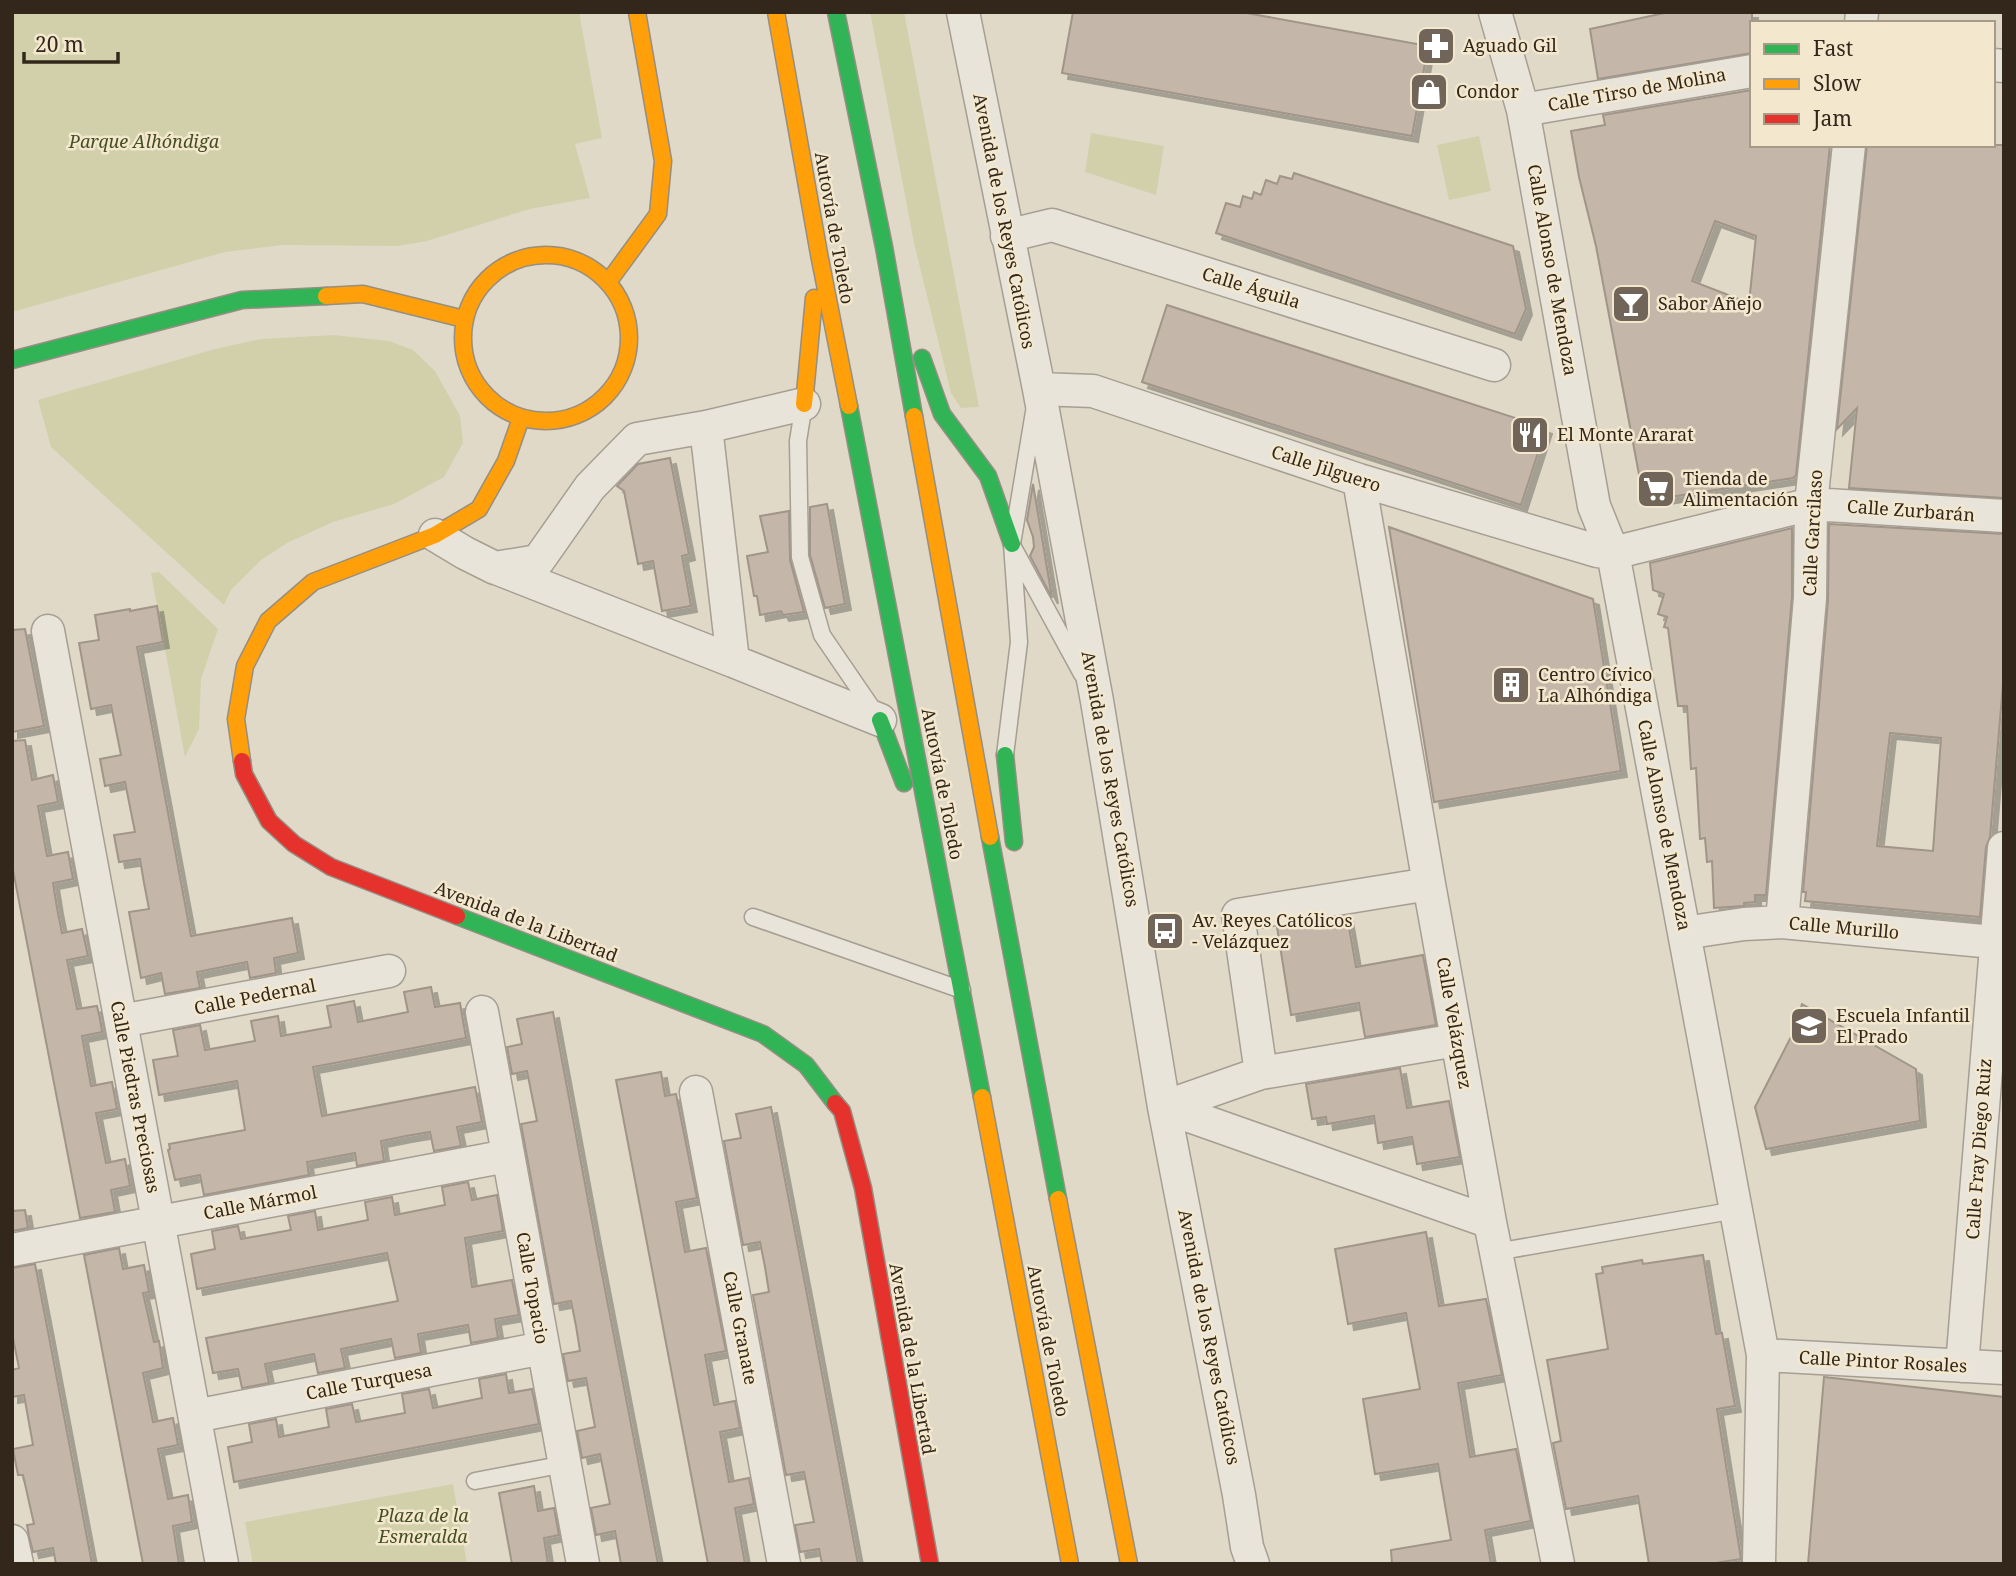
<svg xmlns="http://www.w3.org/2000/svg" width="2016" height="1576" font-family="'Noto Serif',serif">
<defs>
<filter id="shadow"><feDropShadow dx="6" dy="6" stdDeviation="0" flood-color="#0004"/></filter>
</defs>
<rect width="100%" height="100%" fill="#e0d9c8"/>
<path fill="#d1d0ab" d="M 12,12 L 579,12 L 602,138 L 575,144 L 590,198 L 530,209 L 427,241 L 398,246 L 282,245 L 225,252 L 12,312 Z
M 870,12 L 904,12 L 979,407 L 961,408 L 951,393 L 914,243 Z
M 1091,133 L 1164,146 L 1156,195 L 1085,172 Z
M 1479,136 L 1491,191 L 1449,200 L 1437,145 Z
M 334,335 L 389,341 L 413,350 L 435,371 L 460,416 L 463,443 L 444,477 L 394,504 L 333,522 L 287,543 L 261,560 L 231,590 L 224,605 L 51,447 L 38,400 L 215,349 L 261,339 Z
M 159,572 L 218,629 L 201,679 L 199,729 L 185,757 L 151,573 Z
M 453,1484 L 467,1564 L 253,1564 L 245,1522 Z"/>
<path fill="#c4b7a9" stroke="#a09588" stroke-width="2" fill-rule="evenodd" filter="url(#shadow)" d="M 1073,12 L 1241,12 L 1428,46 L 1412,136 L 1062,73 Z
M 1669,12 L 1752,12 L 1752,53 L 1598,79 L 1590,29 Z
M 1752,90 L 1752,145 L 1830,145 L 1796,475 L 1793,478 L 1644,501 L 1596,246 L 1579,177 L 1571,131 L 1605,125 L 1603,115 ZM 1715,221 L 1756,236 L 1749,303 L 1692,281 Z
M 1867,145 L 2004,145 L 2004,498 L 1849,488 L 1857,408 L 1837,429 Z
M 1294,173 L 1513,246 L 1526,309 L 1515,334 L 1216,233 L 1226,203 L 1240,207 L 1243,196 L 1252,199 L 1254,192 L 1261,195 L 1266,180 L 1277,184 L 1280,176 L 1292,179 Z
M 1167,305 L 1546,428 L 1521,505 L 1142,382 Z
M 670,458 L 689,554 L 682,556 L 691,606 L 662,611 L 653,561 L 638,564 L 624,491 L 617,486 L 638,464 Z
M 1033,484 L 1052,598 L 1030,556 L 1034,547 L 1033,537 L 1027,520 Z
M 827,504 L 845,604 L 825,608 L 810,555 L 810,507 Z
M 789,511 L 790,560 L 804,612 L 783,615 L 781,611 L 760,615 L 757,596 L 754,596 L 747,556 L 768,552 L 760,516 Z
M 1829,524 L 2004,534 L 2004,672 L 1990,837 L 1986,847 L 1980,917 L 1805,901 L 1806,892 L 1803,892 L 1828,600 ZM 1890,733 L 1941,738 L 1933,851 L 1877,846 Z
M 1389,527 L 1593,599 L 1621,771 L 1434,802 Z
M 1792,528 L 1792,597 L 1766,895 L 1755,895 L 1755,902 L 1744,903 L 1744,906 L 1714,908 L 1712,861 L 1707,862 L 1705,838 L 1700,839 L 1696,768 L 1691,769 L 1687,706 L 1678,706 L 1668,628 L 1664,627 L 1667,617 L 1658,614 L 1664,594 L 1653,590 L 1650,563 Z
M 157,606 L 163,642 L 137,647 L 191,936 L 292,918 L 298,953 L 274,958 L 276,973 L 250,978 L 247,962 L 197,972 L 200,988 L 165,994 L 161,973 L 141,978 L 129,912 L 149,909 L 144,883 L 140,859 L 119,862 L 114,835 L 135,832 L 125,782 L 105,786 L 100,759 L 121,755 L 111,705 L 91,709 L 79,643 L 99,640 L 95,615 L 130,609 L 130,611 Z
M 25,629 L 44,726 L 12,732 L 12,630 Z
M 25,740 L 32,780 L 53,775 L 58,802 L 38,806 L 47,856 L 68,852 L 73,879 L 53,883 L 57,908 L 62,933 L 82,929 L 88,956 L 67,960 L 77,1009 L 97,1006 L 100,1019 L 102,1032 L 82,1036 L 91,1086 L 112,1082 L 117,1109 L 96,1113 L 106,1163 L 125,1159 L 130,1186 L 111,1190 L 115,1212 L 80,1218 L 12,865 L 12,741 Z
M 1347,916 L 1356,967 L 1423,955 L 1436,1025 L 1365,1037 L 1359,1003 L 1291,1015 L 1277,927 Z
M 431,987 L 435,1007 L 460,1003 L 466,1038 L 313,1067 L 322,1116 L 475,1087 L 482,1122 L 457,1127 L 461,1146 L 434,1151 L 430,1132 L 406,1136 L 381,1141 L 384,1161 L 357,1166 L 355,1153 L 307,1162 L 309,1175 L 204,1195 L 200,1175 L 175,1180 L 168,1150 L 170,1149 L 169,1144 L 245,1130 L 237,1081 L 159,1095 L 153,1060 L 178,1056 L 173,1030 L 200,1025 L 205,1050 L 255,1041 L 251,1021 L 278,1016 L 281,1036 L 331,1027 L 327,1006 L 354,1001 L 358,1022 L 408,1012 L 404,992 Z
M 1802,1004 L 1916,1069 L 1920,1121 L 1766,1149 L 1755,1107 L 1794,1031 Z
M 553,1012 L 596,1243 L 658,1564 L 621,1564 L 615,1531 L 596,1535 L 591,1508 L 610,1504 L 600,1454 L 582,1458 L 577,1431 L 595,1427 L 586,1378 L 568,1381 L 563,1354 L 580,1351 L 576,1326 L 571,1301 L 554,1304 L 521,1124 L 537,1121 L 527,1071 L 512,1074 L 507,1047 L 522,1044 L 517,1019 Z
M 1400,1068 L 1407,1108 L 1449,1101 L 1460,1157 L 1417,1164 L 1412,1137 L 1378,1143 L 1374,1116 L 1327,1124 L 1326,1117 L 1312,1119 L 1306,1084 Z
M 661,1072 L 665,1096 L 676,1094 L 697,1198 L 676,1202 L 685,1252 L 706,1248 L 726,1351 L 705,1355 L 714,1405 L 735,1401 L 740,1428 L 720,1432 L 729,1482 L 749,1478 L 754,1504 L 735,1508 L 745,1564 L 708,1564 L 616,1080 Z
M 771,1107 L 805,1284 L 858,1564 L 822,1564 L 819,1549 L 800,1552 L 795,1525 L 814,1522 L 804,1472 L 786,1475 L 753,1295 L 769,1292 L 765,1267 L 760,1242 L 743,1245 L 724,1141 L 741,1138 L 736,1114 Z
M 468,1182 L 472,1200 L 497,1195 L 503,1231 L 465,1238 L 472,1287 L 512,1280 L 519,1315 L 495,1319 L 498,1338 L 471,1343 L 468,1325 L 418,1334 L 421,1353 L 395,1358 L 391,1339 L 341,1349 L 345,1368 L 318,1373 L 314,1354 L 265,1364 L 269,1383 L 242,1388 L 238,1369 L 213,1373 L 206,1338 L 398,1301 L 387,1253 L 197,1289 L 191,1254 L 215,1249 L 212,1231 L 238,1226 L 241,1239 L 291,1230 L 288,1216 L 315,1211 L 318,1230 L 368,1220 L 365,1202 L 392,1197 L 395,1215 L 445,1205 L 442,1187 Z
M 25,1210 L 28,1228 L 12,1231 L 12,1211 Z
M 1426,1232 L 1439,1306 L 1486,1299 L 1502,1375 L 1458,1383 L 1470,1457 L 1516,1449 L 1531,1521 L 1485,1530 L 1491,1564 L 1392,1564 L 1391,1550 L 1451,1540 L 1438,1464 L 1375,1474 L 1363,1399 L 1420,1389 L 1406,1313 L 1348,1324 L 1335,1249 Z
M 119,1248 L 123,1269 L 144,1265 L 149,1292 L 143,1293 L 154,1342 L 159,1341 L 163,1368 L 143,1373 L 148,1397 L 153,1422 L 173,1418 L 178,1445 L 158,1449 L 168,1499 L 188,1495 L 192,1522 L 173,1526 L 179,1564 L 143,1564 L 137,1533 L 84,1255 Z
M 1703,1255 L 1716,1334 L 1722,1333 L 1735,1406 L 1717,1409 L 1741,1559 L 1709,1564 L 1649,1564 L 1638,1496 L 1566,1509 L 1553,1443 L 1561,1441 L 1547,1360 L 1608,1349 L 1596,1274 L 1603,1273 L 1602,1267 L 1642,1260 L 1643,1264 Z
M 35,1264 L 49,1337 L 92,1564 L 56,1564 L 53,1548 L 33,1552 L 29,1536 L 27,1525 L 34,1524 L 23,1475 L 18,1475 L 13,1449 L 33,1445 L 24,1395 L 12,1397 L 12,1370 L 19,1368 L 12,1333 L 12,1268 Z
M 506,1374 L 509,1393 L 532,1389 L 539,1424 L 234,1482 L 228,1447 L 252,1442 L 249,1424 L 276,1419 L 279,1437 L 329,1427 L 326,1409 L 352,1404 L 356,1422 L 405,1413 L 402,1394 L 429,1389 L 433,1408 L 482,1398 L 479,1379 Z
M 1824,1377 L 2004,1397 L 2004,1564 L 1808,1564 Z
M 534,1486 L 538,1511 L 554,1508 L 559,1535 L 544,1538 L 548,1564 L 512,1564 L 499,1493 Z"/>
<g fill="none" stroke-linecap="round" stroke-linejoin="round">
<defs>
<path id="lane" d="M 804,404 L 798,441 L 800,557 L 822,635 L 876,714
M 1014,549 L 1082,674
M 1005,755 L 1019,642 L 1012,544 L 1034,412
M 753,917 L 962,990
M 1496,1252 L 1736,1210
M 475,1481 L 565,1464"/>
<path id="street" d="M 963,12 L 1039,389 L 1097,701 L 1164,1107 L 1239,1495 L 1247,1547 L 1253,1564
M 1495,12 L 1523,110 L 1594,506 L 1613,553 L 1763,1355 L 1759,1564
M 1861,23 L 1862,12
M 1993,65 L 2004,66
M 1523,110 L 1752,71
M 1007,236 L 1052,225 L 1494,365
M 1039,389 L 1093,391 L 1359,480 L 1597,551 L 1613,553 L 1811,504 L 2004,516
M 706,427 L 733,661 L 880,720
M 1359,480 L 1429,884 L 1490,1222 L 1558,1564
M 435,535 L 465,553 L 495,568 L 538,561 L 590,487 L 637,439 L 706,427 L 804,404
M 496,568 L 733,661
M 48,631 L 222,1564
M 1782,922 L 1810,598 L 1811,504 L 1849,145
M 1684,933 L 1744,924 L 1782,922 L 2004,943
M 482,1012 L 583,1564
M 121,1021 L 389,971
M 1261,1073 L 1238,915 L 1429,884
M 696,1092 L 784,1564
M 1164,1107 L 1490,1222
M 1164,1107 L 1261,1073 L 1457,1040
M 12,1250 L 507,1156
M 1763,1355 L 2004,1368
M 1962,1366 L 2004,848
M 195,1416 L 543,1348
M 12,1541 L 17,1564"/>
<path id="fast" d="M 836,12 L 884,247 L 914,416
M 922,358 L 942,414 L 988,476 L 1012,544
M 12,360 L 242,300 L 326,296
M 849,406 L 982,1097
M 880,720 L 904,783
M 1005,755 L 1014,842
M 990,837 L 1058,1199
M 457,916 L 763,1034 L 806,1065 L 835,1103"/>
<path id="slow" d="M 776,12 L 819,254 L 849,406
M463 338a83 83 0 1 1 166 0a83 83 0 1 1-166 0Z
M 609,281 L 658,214 L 663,161 L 637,12
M 326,296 L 363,294 L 464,319
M 804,404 L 814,298
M 914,416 L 990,837
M 242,761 L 236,719 L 245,666 L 268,621 L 313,582 L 435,535 L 479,509 L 506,461 L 521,418
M 982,1097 L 1070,1564
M 1058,1199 L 1129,1564"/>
<path id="jam" d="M 242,761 L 244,774 L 269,821 L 294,844 L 331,867 L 457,916
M 835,1103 L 842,1111 L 863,1188 L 930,1564"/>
</defs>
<use href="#lane" stroke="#a59e92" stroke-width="19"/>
<use href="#street" stroke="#a59e92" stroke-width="35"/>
<use href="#fast" stroke="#958e82" stroke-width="19"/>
<use href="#slow" stroke="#958e82" stroke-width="19"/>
<use href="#jam" stroke="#958e82" stroke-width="19"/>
<use href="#lane" stroke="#e9e4da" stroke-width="16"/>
<use href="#street" stroke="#e9e4da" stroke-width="32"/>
<use href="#fast" stroke="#30b455" stroke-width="16"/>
<use href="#slow" stroke="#ff9f0a" stroke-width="16"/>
<use href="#jam" stroke="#e5322d" stroke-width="16"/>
</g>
<defs>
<symbol id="pharmacy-square" viewBox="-11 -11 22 22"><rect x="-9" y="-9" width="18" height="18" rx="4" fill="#706558" stroke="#f3e8cd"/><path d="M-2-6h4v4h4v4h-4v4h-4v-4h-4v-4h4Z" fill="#fff"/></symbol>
<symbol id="shop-square" viewBox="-11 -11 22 22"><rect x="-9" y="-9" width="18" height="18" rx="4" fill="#706558" stroke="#f3e8cd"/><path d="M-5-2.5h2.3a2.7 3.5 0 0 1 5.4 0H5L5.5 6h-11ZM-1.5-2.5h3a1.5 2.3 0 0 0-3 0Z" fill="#fff"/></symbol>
<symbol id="bar-square" viewBox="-11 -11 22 22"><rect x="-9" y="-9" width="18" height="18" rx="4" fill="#706558" stroke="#f3e8cd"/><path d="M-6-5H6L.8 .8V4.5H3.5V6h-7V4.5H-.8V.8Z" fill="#fff"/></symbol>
<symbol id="restaurant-square" viewBox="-11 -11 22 22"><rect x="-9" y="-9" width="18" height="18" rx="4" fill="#706558" stroke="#f3e8cd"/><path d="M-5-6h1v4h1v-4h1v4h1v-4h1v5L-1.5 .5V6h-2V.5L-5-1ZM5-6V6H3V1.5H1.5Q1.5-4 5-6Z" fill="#fff"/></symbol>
<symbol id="supermarket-square" viewBox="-11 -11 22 22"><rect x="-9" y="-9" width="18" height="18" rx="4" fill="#706558" stroke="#f3e8cd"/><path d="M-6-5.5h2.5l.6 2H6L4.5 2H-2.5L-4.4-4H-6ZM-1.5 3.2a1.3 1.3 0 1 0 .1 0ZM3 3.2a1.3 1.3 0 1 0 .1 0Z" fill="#fff"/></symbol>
<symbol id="building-square" viewBox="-11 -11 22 22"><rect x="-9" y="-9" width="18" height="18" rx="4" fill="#706558" stroke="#f3e8cd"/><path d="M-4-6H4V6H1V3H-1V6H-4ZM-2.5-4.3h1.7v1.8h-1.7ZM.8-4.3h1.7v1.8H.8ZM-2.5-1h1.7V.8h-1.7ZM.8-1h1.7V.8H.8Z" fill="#fff"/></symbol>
<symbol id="bus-square" viewBox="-11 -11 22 22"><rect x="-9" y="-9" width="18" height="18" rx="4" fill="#706558" stroke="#f3e8cd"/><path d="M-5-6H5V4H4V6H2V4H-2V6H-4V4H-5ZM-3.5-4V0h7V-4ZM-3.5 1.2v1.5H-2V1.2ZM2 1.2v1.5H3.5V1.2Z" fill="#fff"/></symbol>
<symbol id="school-square" viewBox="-11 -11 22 22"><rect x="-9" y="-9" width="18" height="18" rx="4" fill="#706558" stroke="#f3e8cd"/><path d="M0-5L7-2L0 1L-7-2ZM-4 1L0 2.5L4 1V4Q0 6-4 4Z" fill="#fff"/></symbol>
</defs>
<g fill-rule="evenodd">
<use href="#pharmacy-square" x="1414" y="24" width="44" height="44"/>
<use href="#shop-square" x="1407" y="70" width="44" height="44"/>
<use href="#bar-square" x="1609" y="282" width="44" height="44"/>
<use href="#restaurant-square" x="1508" y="413" width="44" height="44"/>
<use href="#supermarket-square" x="1634" y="467" width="44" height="44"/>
<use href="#building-square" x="1489" y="663" width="44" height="44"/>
<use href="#bus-square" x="1143" y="909" width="44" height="44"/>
<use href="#school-square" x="1787" y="1004" width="44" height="44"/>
</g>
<g text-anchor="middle" stroke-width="5" stroke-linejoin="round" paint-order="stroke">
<g font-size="18" fill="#33271c" stroke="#f3e8cd" text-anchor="start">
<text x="1463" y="52">Aguado Gil</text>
<text x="1456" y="98">Condor</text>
<text x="1658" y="310">Sabor Añejo</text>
<text x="1557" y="441">El Monte Ararat</text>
<text x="1683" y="485">Tienda de<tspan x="1683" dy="21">Alimentación</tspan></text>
<text x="1538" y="681">Centro Cívico<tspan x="1538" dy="21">La Alhóndiga</tspan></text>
<text x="1192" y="927">Av. Reyes Católicos<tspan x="1192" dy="21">- Velázquez</tspan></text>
<text x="1836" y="1022">Escuela Infantil<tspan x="1836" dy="21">El Prado</tspan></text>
</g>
<g font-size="18" fill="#33271c" stroke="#f3e8cd">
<text transform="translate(1637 90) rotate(-10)" y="6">Calle Tirso de Molina</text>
<text transform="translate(1004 221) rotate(79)" y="6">Avenida de los Reyes Católicos</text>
<text transform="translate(834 228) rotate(80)" y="6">Autovía de Toledo</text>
<text transform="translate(1552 270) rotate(80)" y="6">Calle Alonso de Mendoza</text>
<text transform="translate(1251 288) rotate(17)" y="6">Calle Águila</text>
<text transform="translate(1326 469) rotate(18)" y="6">Calle Jilguero</text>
<text transform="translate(1911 511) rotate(4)" y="6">Calle Zurbarán</text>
<text transform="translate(1813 533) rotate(-87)" y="6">Calle Garcilaso</text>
<text transform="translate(1110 779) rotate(80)" y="6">Avenida de los Reyes Católicos</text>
<text transform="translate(942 784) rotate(79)" y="6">Autovía de Toledo</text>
<text transform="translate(1664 825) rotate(79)" y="6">Calle Alonso de Mendoza</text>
<text transform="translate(526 922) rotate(21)" y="6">Avenida de la Libertad</text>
<text transform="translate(1844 928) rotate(5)" y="6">Calle Murillo</text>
<text transform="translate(255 997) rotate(-11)" y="6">Calle Pedernal</text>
<text transform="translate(1454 1023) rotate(80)" y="6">Calle Velázquez</text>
<text transform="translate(135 1097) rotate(79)" y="6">Calle Piedras Preciosas</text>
<text transform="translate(1979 1149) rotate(-86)" y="6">Calle Fray Diego Ruiz</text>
<text transform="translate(260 1203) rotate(-11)" y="6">Calle Mármol</text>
<text transform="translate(532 1288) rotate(80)" y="6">Calle Topacio</text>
<text transform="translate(740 1328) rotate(79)" y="6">Calle Granate</text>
<text transform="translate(1209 1337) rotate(79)" y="6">Avenida de los Reyes Católicos</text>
<text transform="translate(1048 1341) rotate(79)" y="6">Autovía de Toledo</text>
<text transform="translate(912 1359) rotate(80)" y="6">Avenida de la Libertad</text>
<text transform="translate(1883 1362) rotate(3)" y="6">Calle Pintor Rosales</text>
<text transform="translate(369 1382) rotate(-11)" y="6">Calle Turquesa</text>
</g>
<g font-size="18" font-style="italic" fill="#454f23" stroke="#f3e8cd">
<text x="144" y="148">Parque Alhóndiga</text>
<text x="423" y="1522">Plaza de la<tspan x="423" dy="21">Esmeralda</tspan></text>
</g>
</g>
<rect width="2016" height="1576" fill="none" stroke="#33271c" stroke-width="28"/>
<rect x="1750" y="21" width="245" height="126" fill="#f3e8cd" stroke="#a69b86" stroke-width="2"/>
<rect x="1764" y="44" width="35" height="10" fill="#30b455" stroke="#a69b86" stroke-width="2"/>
<text x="1813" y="56" font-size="21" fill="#33271c">Fast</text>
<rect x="1764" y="79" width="35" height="10" fill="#ff9f0a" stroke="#a69b86" stroke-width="2"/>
<text x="1813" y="91" font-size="21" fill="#33271c">Slow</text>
<rect x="1764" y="114" width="35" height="10" fill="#e5322d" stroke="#a69b86" stroke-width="2"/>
<text x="1813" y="126" font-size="21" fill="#33271c">Jam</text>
<path d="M24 52v10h94v-10" fill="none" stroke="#33271c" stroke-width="3.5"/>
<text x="35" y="52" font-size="21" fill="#33271c" stroke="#f3e8cd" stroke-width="5" paint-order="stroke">20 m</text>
</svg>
